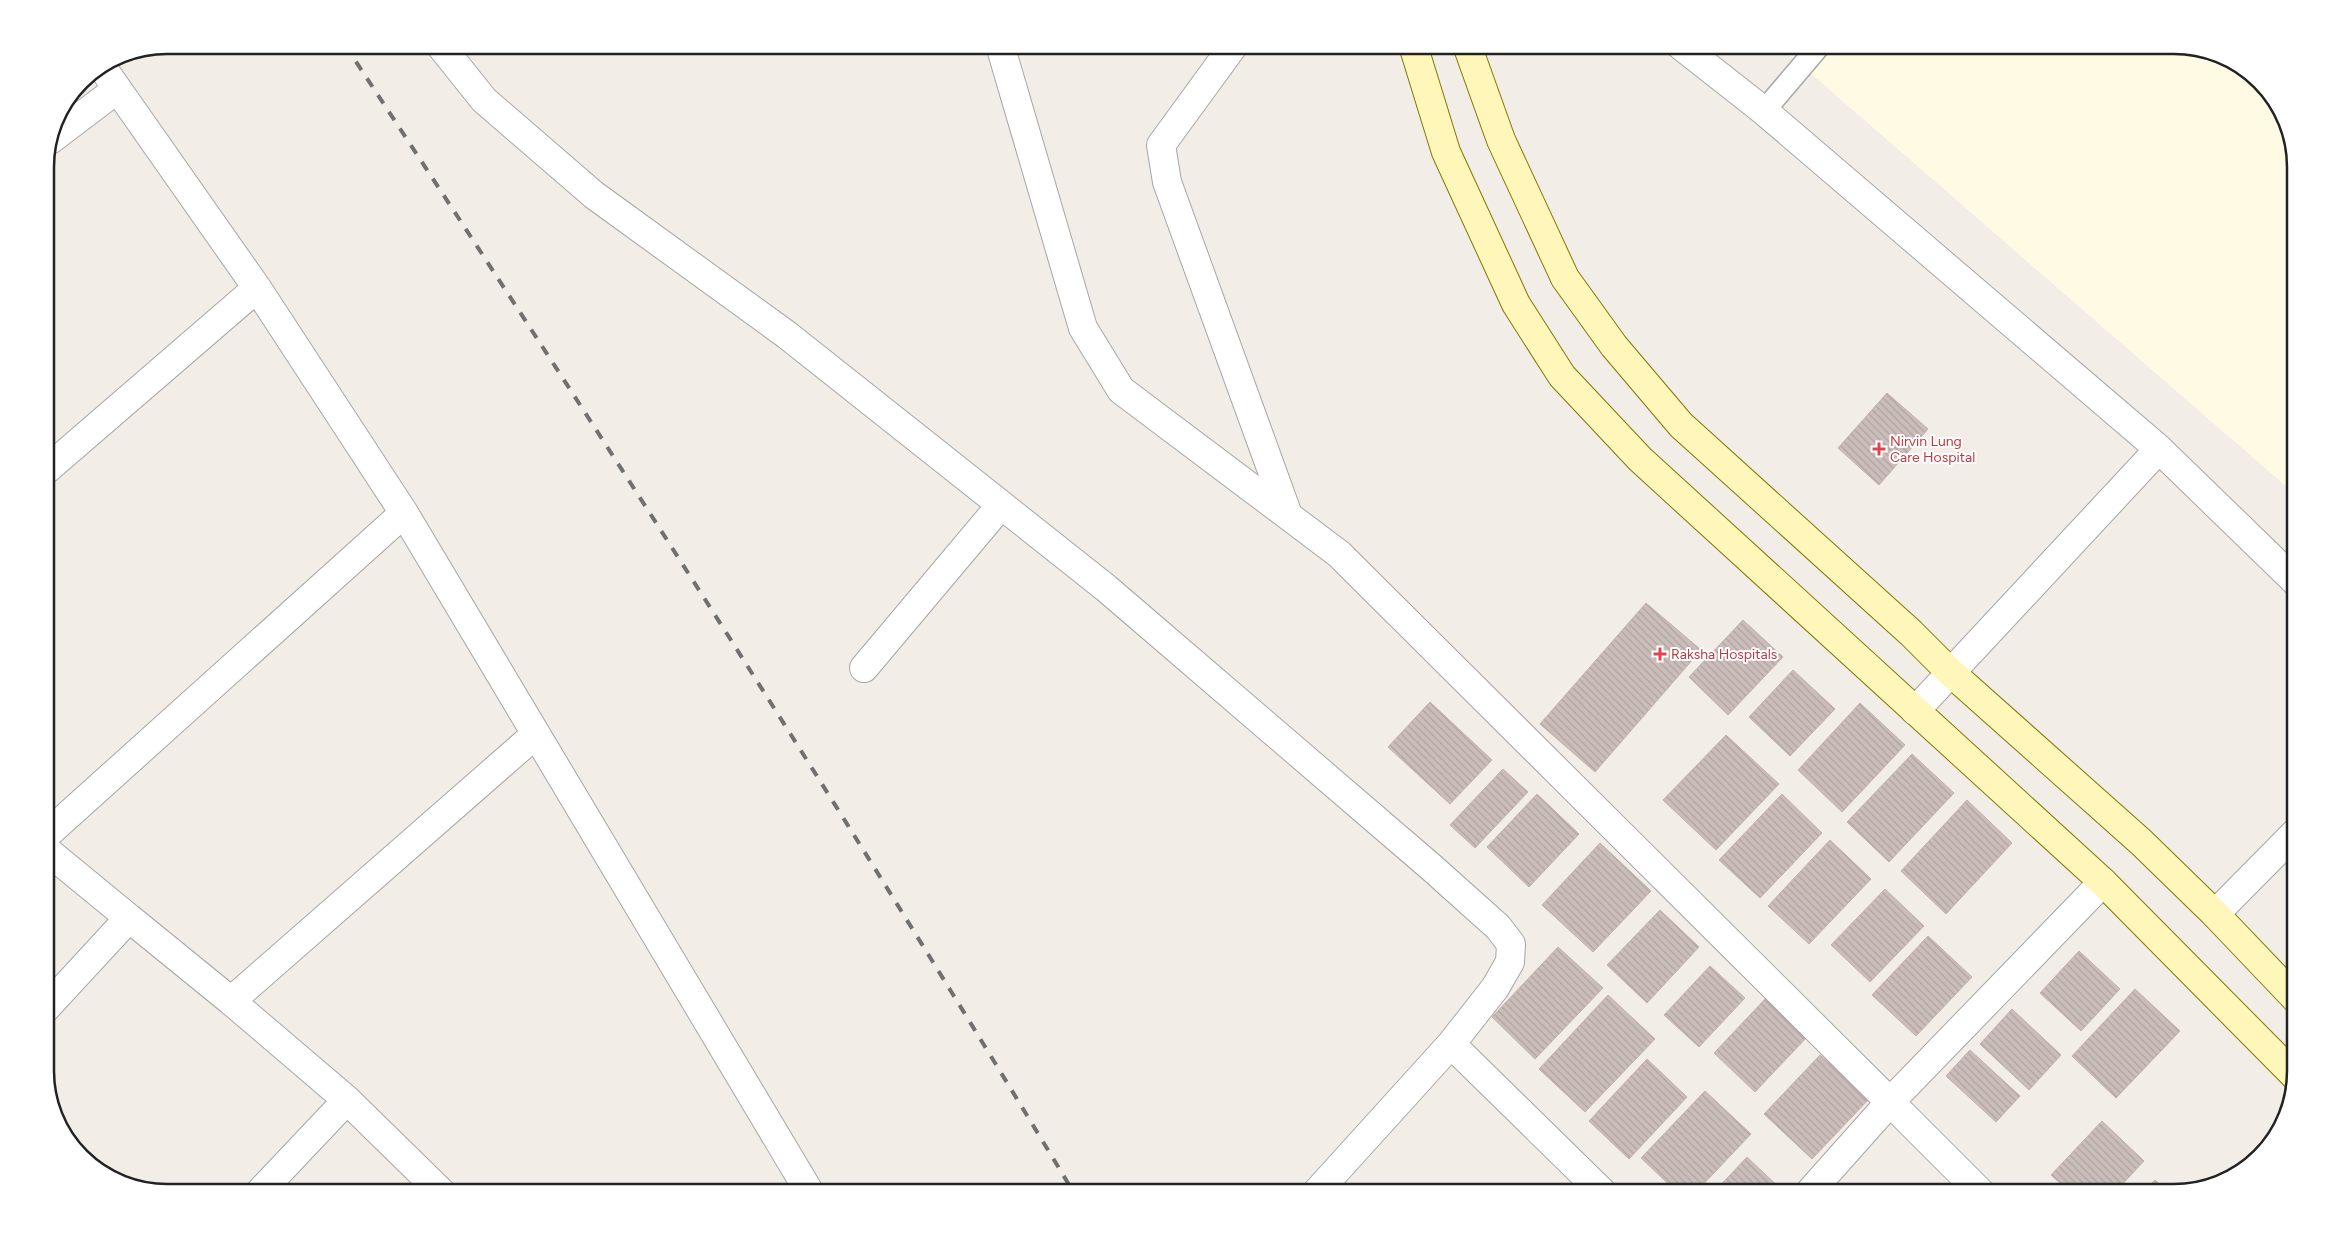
<svg xmlns="http://www.w3.org/2000/svg" width="2341" height="1238" font-family="Figtree,sans-serif">
<defs>
<pattern id="building-back-hatch" width="6" height="6" patternUnits="userSpaceOnUse" patternTransform="scale(1.25)"><rect width="6" height="6" fill="#cbbeba"/><path d="M-1 5l2 2M0 0l6 6M5-1l2 2" fill="none" stroke="#aea3a0"/></pattern>
</defs>
<rect width="100%" height="100%" fill="#f3ede8"/>
<path fill="#fffae4" d="M 1778,45 L 2174,45 L 2228,58 L 2276,99 L 2296,159 L 2296,495 Z"/>
<path fill="url(#building-back-hatch)" stroke="#c6b0a9" d="M 1887,393 L 1928,429 L 1879,485 L 1838,448 Z
M 1646,603 L 1701,650 L 1595,772 L 1540,724 Z
M 1743,620 L 1783,657 L 1728,715 L 1689,677 Z
M 1793,670 L 1835,709 L 1790,756 L 1749,717 Z
M 1430,702 L 1492,760 L 1450,804 L 1388,747 Z
M 1860,703 L 1905,745 L 1842,812 L 1798,770 Z
M 1726,735 L 1779,784 L 1716,850 L 1663,800 Z
M 1912,754 L 1954,793 L 1889,862 L 1847,822 Z
M 1503,769 L 1528,792 L 1475,848 L 1450,825 Z
M 1537,794 L 1579,834 L 1529,887 L 1487,847 Z
M 1782,794 L 1822,833 L 1760,898 L 1719,860 Z
M 1967,800 L 2012,843 L 1946,914 L 1901,871 Z
M 1830,840 L 1871,879 L 1809,944 L 1768,906 Z
M 1600,843 L 1651,891 L 1593,952 L 1542,905 Z
M 1885,889 L 1924,926 L 1870,982 L 1831,945 Z
M 2296,899 L 2296,912 L 2290,905 Z
M 1660,910 L 1699,947 L 1647,1003 L 1607,965 Z
M 1928,936 L 1972,977 L 1916,1036 L 1872,995 Z
M 1558,947 L 1603,988 L 1535,1059 L 1492,1017 Z
M 2079,951 L 2120,989 L 2081,1031 L 2040,993 Z
M 1710,966 L 1745,998 L 1699,1047 L 1664,1015 Z
M 2135,989 L 2180,1031 L 2116,1098 L 2072,1056 Z
M 1608,995 L 1655,1039 L 1585,1112 L 1539,1069 Z
M 1766,998 L 1807,1037 L 1755,1092 L 1714,1053 Z
M 2012,1009 L 2061,1055 L 2029,1090 L 1980,1044 Z
M 1970,1050 L 2020,1096 L 1996,1122 L 1946,1076 Z
M 1820,1055 L 1869,1099 L 1812,1159 L 1764,1114 Z
M 1647,1059 L 1687,1097 L 1629,1159 L 1589,1121 Z
M 1705,1091 L 1751,1134 L 1695,1193 L 1678,1193 L 1641,1158 Z
M 2102,1121 L 2144,1161 L 2114,1193 L 2071,1193 L 2051,1175 Z
M 1747,1157 L 1785,1193 L 1713,1193 Z
M 2155,1180 L 2169,1193 L 2142,1193 Z"/>
<g fill="none" stroke-linecap="round" stroke-linejoin="round">
<defs>
<path id="service" d="M 1764,111 L 1820,45"/>
<path id="minor" d="M 440,45 L 484,100 L 594,195 L 787,335 L 1106,588 L 1431,867 L 1498,927 L 1511,944 L 1510,962 L 1495,988 L 1451,1044
M 1000,45 L 1083,328 L 1121,390 L 1339,554 L 1890,1102 L 2103,882
M 1234,45 L 1161,145 L 1167,182 L 1288,515
M 1680,45 L 1764,111 L 2159,449 L 2296,582
M 102,67 L 257,288 L 404,513 L 810,1193
M 50,140 L 116,90
M 45,471 L 257,288
M 864,668 L 1001,505
M 1915,711 L 2159,449
M 45,836 L 404,513
M 45,849 L 129,918
M 2215,914 L 2296,832
M 231,1001 L 536,734
M 45,1009 L 129,918 L 231,1001 L 347,1100
M 259,1193 L 347,1100 L 442,1193
M 1316,1193 L 1451,1044 L 1603,1193
M 1809,1193 L 1890,1102 L 1981,1193"/>
<path id="secondary" d="M 1413,45 L 1446,152 L 1516,304 L 1562,376 L 1640,459 L 2103,882 L 2295,1076
M 1467,45 L 1501,140 L 1565,278 L 1614,346 L 1681,425 L 1911,633 L 1949,671 L 2141,842 L 2215,914 L 2296,999"/>
</defs>
<use href="#service" stroke="#a6a6a6" stroke-width="24"/>
<use href="#minor" stroke="#a6a6a6" stroke-width="30"/>
<use href="#secondary" stroke="#817800" stroke-width="30"/>
<use href="#service" stroke="#fff" stroke-width="21"/>
<use href="#minor" stroke="#fff" stroke-width="28"/>
<use href="#secondary" stroke="#fff6ba" stroke-width="28"/>
<path stroke="#707070" stroke-width="4" stroke-dasharray="10 10" stroke-linecap="butt" d="M 345,45 C 594,423 840,805 1074,1193"/>
</g>
<g fill="#e0444e" stroke="#fff" stroke-width="2">
<path d="M1876.5 441.5h5v5h5v5h-5v5h-5v-5h-5v-5h5z"/>
<path d="M1657.5 646.5h5v5h5v5h-5v5h-5v-5h-5v-5h5z"/>
</g>
<g text-anchor="middle" stroke-width="4" stroke-linejoin="round" paint-order="stroke">
<g font-size="14" fill="#be3a42" stroke="#fff" text-anchor="start">
<text x="1890" y="446">Nirvin Lung<tspan x="1890" dy="16">Care Hospital</tspan></text>
<text x="1671" y="659">Raksha Hospitals</text>
</g>
</g>
<path d="M0 0H2341V1238H0ZM167 54H2174A113 113 0 0 1 2287 167V1071A113 113 0 0 1 2174 1184H167A113 113 0 0 1 54 1071V167A113 113 0 0 1 167 54Z" fill="#fff" fill-rule="evenodd"/>
<path fill="none" stroke="#222" stroke-width="2.5" d="M167 54H2174A113 113 0 0 1 2287 167V1071A113 113 0 0 1 2174 1184H167A113 113 0 0 1 54 1071V167A113 113 0 0 1 167 54Z"/>
</svg>
